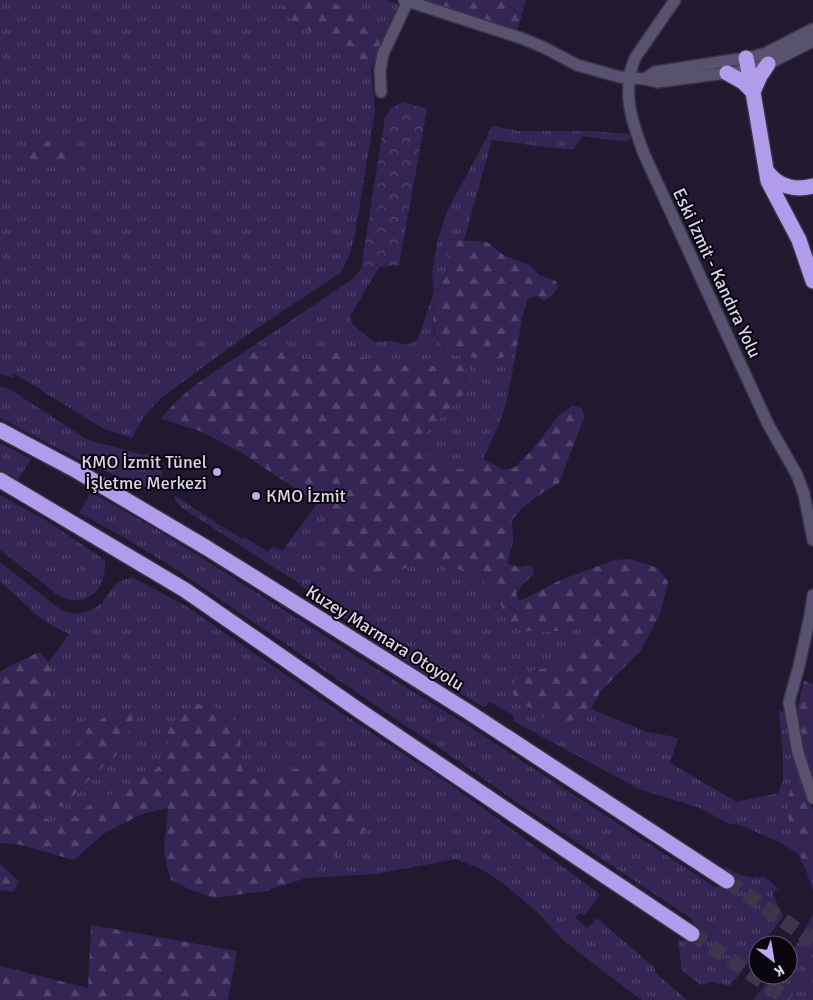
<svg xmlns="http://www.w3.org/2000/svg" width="813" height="1000" font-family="Signika,sans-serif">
<defs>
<pattern id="grass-tufts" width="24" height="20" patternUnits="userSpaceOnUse" patternTransform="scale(1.25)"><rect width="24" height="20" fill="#342555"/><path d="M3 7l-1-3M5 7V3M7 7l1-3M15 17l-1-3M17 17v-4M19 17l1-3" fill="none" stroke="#51446d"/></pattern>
<pattern id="forest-firs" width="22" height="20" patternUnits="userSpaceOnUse" patternTransform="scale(1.25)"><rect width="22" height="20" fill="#342555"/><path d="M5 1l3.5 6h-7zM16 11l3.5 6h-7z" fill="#51446d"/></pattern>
<pattern id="park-crowns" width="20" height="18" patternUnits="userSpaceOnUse" patternTransform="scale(1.25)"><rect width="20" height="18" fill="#342555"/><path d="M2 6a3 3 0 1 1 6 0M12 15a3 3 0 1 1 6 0" fill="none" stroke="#51446d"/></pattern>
</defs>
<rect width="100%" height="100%" fill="#201930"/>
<path fill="url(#grass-tufts)" d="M 0,0 L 286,0 L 281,12 L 371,69 L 375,111 L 355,234 L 349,256 L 340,273 L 244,337 L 161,398 L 143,418 L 132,438 L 104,429 L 18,376 L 12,374 L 14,378 L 0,374 Z
M 331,0 L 387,0 L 400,5 L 383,39 Z
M 492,126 L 520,131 L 594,131 L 611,133 L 627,133 L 631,136 L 629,141 L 609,140 L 583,136 L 573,149 L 560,149 L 492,140 L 464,240 L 444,239 L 442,246 L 452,263 C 441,281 427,313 435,335 C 437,340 442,346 446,351 L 510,355 L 518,343 L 506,405 L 498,427 L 483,459 L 461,469 L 444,467 L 419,450 L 417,442 L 464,394 L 457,362 L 440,366 L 409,366 L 332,352 L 304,360 L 256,344 L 351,280 L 361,269 L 379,267 L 350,316 L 352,324 L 374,342 L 391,341 L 408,345 L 418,339 L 434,292 L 432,272 L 438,239 L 448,209 L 487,137 Z
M 0,386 L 11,390 L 88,440 L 144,455 L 145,453 C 149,455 153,457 156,460 C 164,466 164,479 155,484 C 151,487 147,487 143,487 L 86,463 L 0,418 Z
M 0,443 L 31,459 L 18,480 L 0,470 Z
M 91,492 L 158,530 L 380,671 L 467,725 L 715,887 L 722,887 L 727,881 L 729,874 L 725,866 C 738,875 748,879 765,877 L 778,888 L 773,894 L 783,917 L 762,945 L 758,945 L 758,950 L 734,981 L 729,986 L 712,982 L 701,985 L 682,971 L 678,939 L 682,941 L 688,939 L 693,927 L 692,919 L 519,804 L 457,760 L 394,718 L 171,566 L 123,537 L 79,513 Z
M 0,495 L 44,519 L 105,560 C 105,574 104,586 92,595 C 84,600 75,602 66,599 C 58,596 50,589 43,583 C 29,572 14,561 0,550 Z
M 175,496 L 242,539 L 244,537 L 268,552 L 273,546 L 282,551 L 317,504 C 324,511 327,518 327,528 L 350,572 L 361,577 L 385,575 L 420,563 L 444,564 L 478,577 L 498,594 L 506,621 L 525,631 L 545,632 L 570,630 L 587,625 L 603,625 L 595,633 L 549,667 L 532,671 L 519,703 L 535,710 L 549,722 L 580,720 L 591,709 L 647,732 L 670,736 L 678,739 L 670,763 L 737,802 L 778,793 L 783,781 L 783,757 L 779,711 L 786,712 L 800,773 L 797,853 L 813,871 L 813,891 L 806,870 L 797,853 L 779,842 L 747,828 L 736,824 L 729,824 L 700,808 L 639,789 L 513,721 L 514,716 L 490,702 L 484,707 L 424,673 L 370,638 L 329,608 L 298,583 L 181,507 L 175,500 Z
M 0,562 L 52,603 L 63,611 L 75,614 L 91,610 L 101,604 L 115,585 L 123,580 L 132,577 L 186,606 L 340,712 L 454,787 L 600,894 L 585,915 L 579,913 L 575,917 L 587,928 L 597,918 L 654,967 L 656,973 L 687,1000 L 643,1000 L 636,996 L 564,941 L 539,914 L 503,883 L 483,870 L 456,859 L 377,874 L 306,878 L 339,852 L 352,839 L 361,837 L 350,815 L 340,801 L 337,789 L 302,768 L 278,770 L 256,779 L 244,778 L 241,758 L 168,731 L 168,748 L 164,761 L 152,773 L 90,805 L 66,822 L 52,821 L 38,814 L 34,800 L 44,794 L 53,798 L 59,806 L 67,802 L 97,772 L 115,757 L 124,742 L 133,723 L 89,728 L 73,760 L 61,774 L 55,768 L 52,674 L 49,662 L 69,634 L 51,625 L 39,617 L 0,581 Z
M 813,912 L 813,1000 L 753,1000 L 773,975 L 788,975 L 788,956 L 797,944 L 809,922 Z"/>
<path fill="url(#forest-firs)" d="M 286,0 L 331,0 L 383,39 L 371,69 L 280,12 Z
M 422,0 L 526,0 L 518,28 L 514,30 Z
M 50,141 L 72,147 L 72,157 L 60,163 L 29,163 L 24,148 L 28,144 Z
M 444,239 L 487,242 L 502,254 L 531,266 L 539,275 L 556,281 L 558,288 L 552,296 L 544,301 L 537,296 L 528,298 L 522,318 L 518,343 L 510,355 L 494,360 L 452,355 C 419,334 436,290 452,263 L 442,246 Z
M 256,344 L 304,360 L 332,352 L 409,366 L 440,366 L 457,362 L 470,367 L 473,378 L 464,394 L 417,442 L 419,450 L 444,467 L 461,469 L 483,459 L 504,470 L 515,467 L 532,450 L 559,415 L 572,406 L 581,408 L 585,416 L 559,483 L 545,491 L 523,507 L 512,520 L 513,542 L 507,563 C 515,568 520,567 528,565 L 533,568 L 534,574 L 523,584 L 516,593 L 519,600 L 525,599 L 558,581 L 614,560 L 630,559 L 658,568 L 668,582 L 660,614 L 641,650 L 600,692 L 591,709 L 580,720 L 549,722 L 535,710 L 519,703 L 511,691 L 516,680 L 532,671 L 549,667 L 595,633 L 602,625 L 587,625 L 570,630 L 545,632 L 525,631 L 506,621 L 498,594 L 478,577 L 444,564 L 420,563 L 385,575 L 361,577 L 350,572 L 333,543 L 327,528 L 327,520 L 323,510 L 311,499 L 242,453 L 200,431 L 161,419 C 183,389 225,365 256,344 Z
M 39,652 L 49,662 L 52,674 L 55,768 L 61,774 L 73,760 L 88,728 L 117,709 L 132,713 L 133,723 L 124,742 L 115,757 L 97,772 L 67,802 L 60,807 L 53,798 L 44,794 L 34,800 L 38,815 L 52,821 L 66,822 L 90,805 L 152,773 L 164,761 L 168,748 L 168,731 L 177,716 L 196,704 L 213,706 L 232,717 L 240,733 L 241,758 L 244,778 L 256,779 L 278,770 L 302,768 L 312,759 C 328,760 332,760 341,773 C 340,778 337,784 337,789 C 337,806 355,818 366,828 L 361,837 L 352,839 L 339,852 L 306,878 L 266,891 L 214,898 L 189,889 L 171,880 L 166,863 L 164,847 L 168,808 L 142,814 L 103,834 L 74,860 L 21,845 L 0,843 L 0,673 L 2,670 Z
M 804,681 L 813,684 L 813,784 L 798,726 L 797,710 Z
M 800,773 L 813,810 L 813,871 L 797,853 L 789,825 L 788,797 L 795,778 Z
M 0,864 L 19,881 L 14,892 L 0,890 Z
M 91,925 L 237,951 L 228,1000 L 0,1000 L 0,966 L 88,988 Z"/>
<path fill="url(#park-crowns)" d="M 403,102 L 427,109 L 399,265 L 361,269 L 385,117 L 391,108 Z"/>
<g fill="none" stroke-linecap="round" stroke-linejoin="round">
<path stroke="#3c354b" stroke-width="15" stroke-dasharray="15 8" stroke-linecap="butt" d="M 727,881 L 813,941
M 692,934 L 790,1000"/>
<defs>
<path id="minor" d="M 404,0 L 521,38 L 545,48 L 577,65 L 620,77 L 645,79 L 657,82 L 749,70 L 768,64 L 813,41
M 675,0 L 635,58 C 621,92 632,122 644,154 L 768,424 L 797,475 L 804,494 L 813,540
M 645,79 L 655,72 L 752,57 L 766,53 L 813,29
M 381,92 L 380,70 L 383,54 L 408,1
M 813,595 L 810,616 L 799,666 L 789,702 L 798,753 L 813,798"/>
<path id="highway" d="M 746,58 L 753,92 L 768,181 L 799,240 L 813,281
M 727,73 L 743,82 L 753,92 L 760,76 L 768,64
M 766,170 C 777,186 794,191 813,186
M 0,430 L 77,471 L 207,548 L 467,711 L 727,881
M 0,480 L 185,590 L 357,709 L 566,850 L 692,934"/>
</defs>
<use href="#minor" stroke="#383245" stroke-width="14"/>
<use href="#highway" stroke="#383245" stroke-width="18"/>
<use href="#minor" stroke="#59526e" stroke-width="11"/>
<use href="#highway" stroke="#b19beb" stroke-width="15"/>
</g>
<g fill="#bda9f5" stroke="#090610" stroke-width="2">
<circle cx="217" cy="472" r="5"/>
<circle cx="256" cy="496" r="5"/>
</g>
<g text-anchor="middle" stroke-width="4" stroke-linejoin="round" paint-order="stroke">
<g font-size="18" fill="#d9d5e5" stroke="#090610">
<text transform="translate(717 273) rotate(65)" y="6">Eski İzmit - Kandıra Yolu</text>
<text transform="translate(385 638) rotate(32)" y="6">Kuzey Marmara Otoyolu</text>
</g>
<g font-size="18" fill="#d9d5e5" stroke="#090610" text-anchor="end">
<text x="207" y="468">KMO İzmit Tünel<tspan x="207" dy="21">İşletme Merkezi</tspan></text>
<text x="266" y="502" text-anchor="start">KMO İzmit</text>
</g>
</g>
<g transform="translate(773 960) rotate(149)"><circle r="24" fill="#090610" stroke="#5c5965"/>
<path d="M0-4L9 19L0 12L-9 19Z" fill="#bda9f5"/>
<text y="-8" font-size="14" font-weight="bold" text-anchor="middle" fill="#d9d5e5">K</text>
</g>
</svg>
